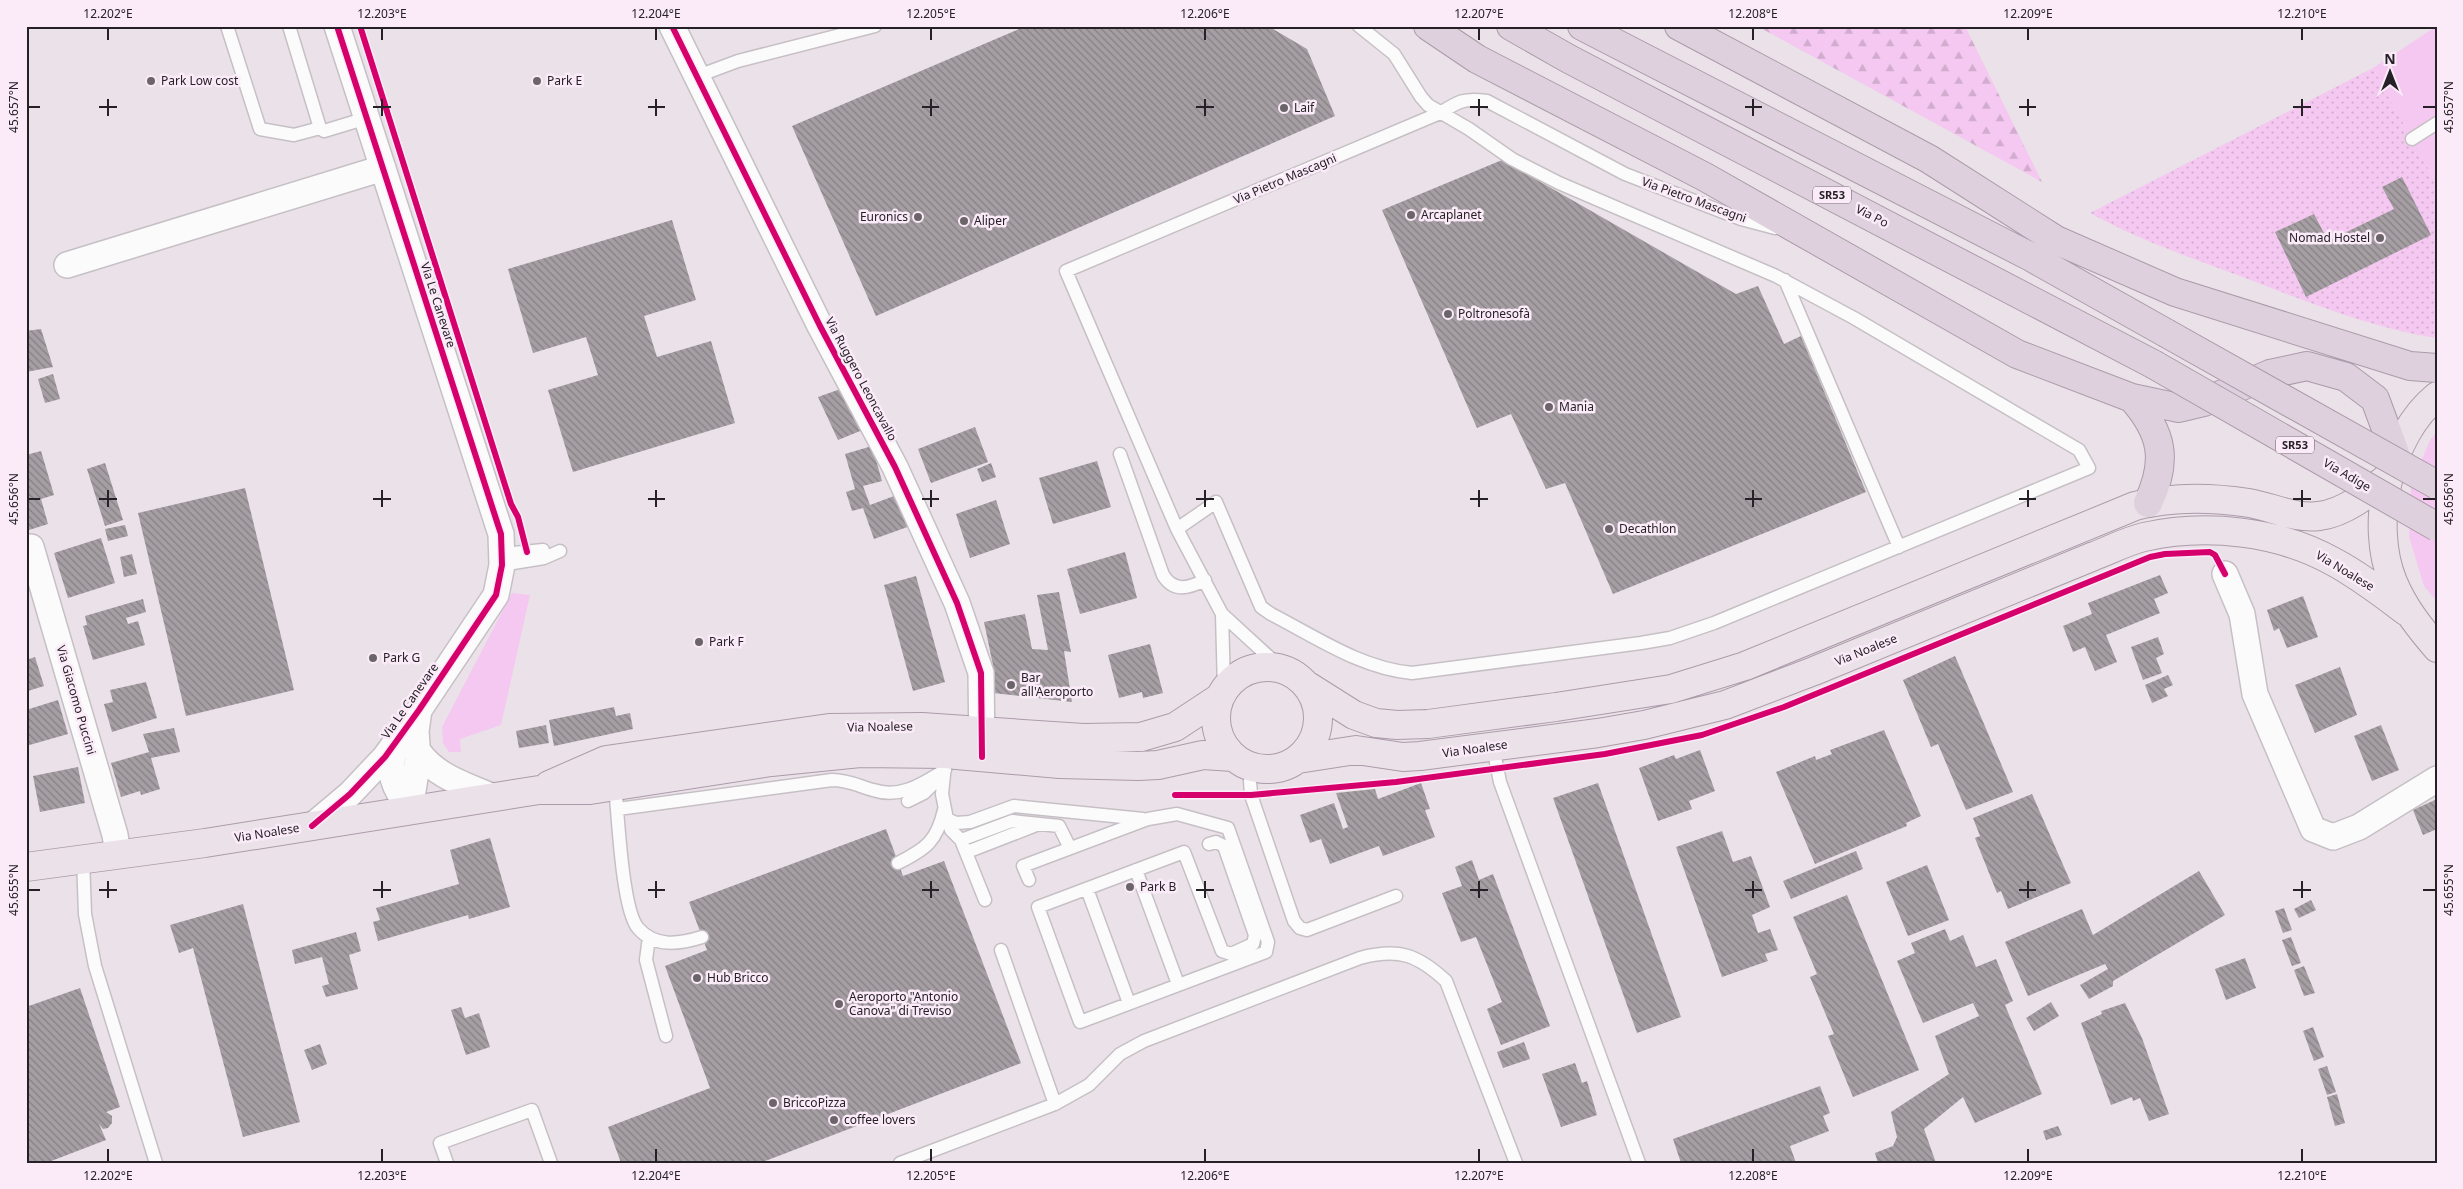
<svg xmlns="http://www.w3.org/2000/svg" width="2463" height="1189" font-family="'Noto Sans',sans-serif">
<defs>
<pattern id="forest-firs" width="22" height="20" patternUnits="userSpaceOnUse" patternTransform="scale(1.25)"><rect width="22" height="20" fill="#f4c8f0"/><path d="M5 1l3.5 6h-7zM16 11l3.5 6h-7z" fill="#d1acce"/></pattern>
<pattern id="garden-dots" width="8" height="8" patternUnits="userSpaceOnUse" patternTransform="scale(1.25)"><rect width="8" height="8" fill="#f4c8f0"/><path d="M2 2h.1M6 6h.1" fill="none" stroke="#d1acce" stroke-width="1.8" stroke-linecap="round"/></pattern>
<pattern id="building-back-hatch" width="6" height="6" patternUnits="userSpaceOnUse" patternTransform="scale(1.25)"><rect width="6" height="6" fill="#a59ea3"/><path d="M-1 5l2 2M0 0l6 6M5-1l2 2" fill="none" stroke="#868085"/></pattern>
</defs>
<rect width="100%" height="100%" fill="#eae2e8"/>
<path fill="#f4c8f0" d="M 2437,26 L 2437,185 L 2373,68 Z
M 2437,432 L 2437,602 L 2424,586 L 2409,537 L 2411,486 L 2430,440 Z
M 512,593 L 530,595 L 501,725 L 460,739 L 461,752 L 449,752 L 443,743 L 442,727 Z"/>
<path fill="url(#forest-firs)" d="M 1757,26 L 1965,26 L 2042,182 Z"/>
<path fill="url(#garden-dots)" d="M 2373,68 L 2437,185 L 2437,338 C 2372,328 2310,303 2248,279 C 2194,259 2141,241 2090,213 Z"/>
<path fill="url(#building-back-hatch)" d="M 1026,26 L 1268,26 L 1307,49 L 1335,116 L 876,316 L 792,126 Z
M 1502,160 L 1736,294 L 1758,286 L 1784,344 L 1801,336 L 1866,492 L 1613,594 L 1565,483 L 1546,489 L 1511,414 L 1477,428 L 1382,210 Z
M 2402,177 L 2431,235 L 2306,297 L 2275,232 L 2314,214 L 2328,241 L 2394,209 L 2382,187 Z
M 672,220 L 696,300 L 644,316 L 657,357 L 711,341 L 735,423 L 573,472 L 548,390 L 598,375 L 586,337 L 533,353 L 508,269 Z
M 41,329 L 53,367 L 26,372 L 26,331 Z
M 53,374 L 60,399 L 45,403 L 38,379 Z
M 846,387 L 865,429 L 838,440 L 818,397 Z
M 975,427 L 988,462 L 931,483 L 918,449 Z
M 872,446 L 882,481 L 863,486 L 870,505 L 902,493 L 913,525 L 874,539 L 863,508 L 852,511 L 846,492 L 855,489 L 845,454 Z
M 41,451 L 54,495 L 41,499 L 48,524 L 26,531 L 26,455 Z
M 1097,461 L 1111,507 L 1053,524 L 1039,478 Z
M 105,463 L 123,520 L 105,526 L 87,469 Z
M 991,463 L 996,477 L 982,482 L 977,469 Z
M 245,488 L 294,690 L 186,716 L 138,513 Z
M 996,500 L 1010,544 L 970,558 L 956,514 Z
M 125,525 L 128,536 L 108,541 L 105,529 Z
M 101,538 L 115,583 L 68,598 L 54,553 Z
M 1125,552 L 1137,598 L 1080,614 L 1067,569 Z
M 132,554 L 137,574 L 124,577 L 120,557 Z
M 2160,575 L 2168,593 L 2154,599 L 2160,613 L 2106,635 L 2117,662 L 2095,671 L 2085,647 L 2073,652 L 2063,626 L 2092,614 L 2088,603 Z
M 916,576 L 945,682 L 913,691 L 884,585 Z
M 1059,592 L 1071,652 L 1064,651 L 1072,702 L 993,693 L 995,675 L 984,622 L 1025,614 L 1032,649 L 1048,650 L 1037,595 Z
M 2303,596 L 2318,637 L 2287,648 L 2279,628 L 2274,631 L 2267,610 Z
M 143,599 L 146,612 L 126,618 L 128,624 L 138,621 L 145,645 L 93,660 L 83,626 L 87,625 L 85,616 Z
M 2158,637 L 2164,654 L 2156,658 L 2162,673 L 2143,680 L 2131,647 Z
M 1150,644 L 1163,693 L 1143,698 L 1142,692 L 1119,698 L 1108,655 Z
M 1955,656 L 2013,792 L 1966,810 L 1938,744 L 1931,747 L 1903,680 Z
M 35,657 L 44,686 L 28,691 L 26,660 Z
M 2340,667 L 2357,715 L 2315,733 L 2295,685 Z
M 2168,675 L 2173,685 L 2164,689 L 2168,696 L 2152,703 L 2145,685 Z
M 146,682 L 157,718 L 112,732 L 104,704 L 113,702 L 110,690 Z
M 58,700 L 68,734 L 26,746 L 26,710 Z
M 614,707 L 616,716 L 630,713 L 633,729 L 554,746 L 549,720 Z
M 546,725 L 549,743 L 519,748 L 516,731 Z
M 2381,725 L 2399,770 L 2372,781 L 2354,736 Z
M 174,728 L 180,752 L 151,758 L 160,789 L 141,795 L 140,791 L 121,797 L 111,763 L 149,752 L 143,734 Z
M 1884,730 L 1921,816 L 1906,823 L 1907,826 L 1815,864 L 1776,772 L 1815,756 L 1816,760 L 1832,754 L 1830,750 Z
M 1700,750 L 1715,791 L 1689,801 L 1692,809 L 1658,821 L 1639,768 L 1674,755 L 1676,759 Z
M 78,767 L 85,803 L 40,812 L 33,776 Z
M 1421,783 L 1430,809 L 1425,810 L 1435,837 L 1383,856 L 1379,846 L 1330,864 L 1321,839 L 1310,843 L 1300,815 L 1334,803 L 1343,829 L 1348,827 L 1336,793 L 1375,789 L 1378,799 Z
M 1598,783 L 1681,1017 L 1637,1033 L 1553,798 Z
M 2032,794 L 2071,883 L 2008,909 L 2001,891 L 1997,893 L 1975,838 L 1980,836 L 1973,818 Z
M 2437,799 L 2437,829 L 2423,835 L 2413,810 Z
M 886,829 L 903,876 L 944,861 L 1021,1063 L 760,1163 L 621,1163 L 608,1127 L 710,1088 L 665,966 L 707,950 L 689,902 Z
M 1722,831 L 1733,862 L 1751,856 L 1770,907 L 1752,915 L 1758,933 L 1770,929 L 1778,950 L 1765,954 L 1768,961 L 1722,977 L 1676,847 Z
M 490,838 L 510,907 L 469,919 L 468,915 L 378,941 L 373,922 L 380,920 L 376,908 L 459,884 L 450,850 Z
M 1856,851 L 1863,869 L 1791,899 L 1783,881 Z
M 1472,860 L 1479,880 L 1493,874 L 1550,1026 L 1501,1045 L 1487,1009 L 1502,1002 L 1476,937 L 1461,942 L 1442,893 L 1462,886 L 1455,867 Z
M 1927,865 L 1949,920 L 1908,936 L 1886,882 Z
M 2199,871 L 2225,915 L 2113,981 L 2113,986 L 2089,999 L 2080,985 L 2108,969 L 2105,964 L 2028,996 L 2005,942 L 2082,909 L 2093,935 Z
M 1847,895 L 1919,1070 L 1853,1097 L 1828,1036 L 1834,1034 L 1810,977 L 1817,974 L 1793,917 Z
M 2311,900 L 2316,910 L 2299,918 L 2294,909 Z
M 243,904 L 300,1122 L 243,1137 L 193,948 L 179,953 L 170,925 Z
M 2284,908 L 2292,930 L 2283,933 L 2275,911 Z
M 1945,929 L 1950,941 L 1963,935 L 1976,967 L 1996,959 L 2013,1001 L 2005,1005 L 2042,1094 L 1975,1123 L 1963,1097 L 1924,1129 L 1936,1163 L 1878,1163 L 1875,1153 L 1893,1146 L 1897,1137 L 1891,1112 L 1949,1074 L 1935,1036 L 1979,1016 L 1973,1003 L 1923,1023 L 1897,961 L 1915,953 L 1911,943 Z
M 356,932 L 361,951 L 349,955 L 358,989 L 326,997 L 322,986 L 329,984 L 322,957 L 295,964 L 292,950 Z
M 2291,937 L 2301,963 L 2292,966 L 2282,940 Z
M 2245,958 L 2256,988 L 2226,1000 L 2215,969 Z
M 2304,966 L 2315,993 L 2304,996 L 2294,970 Z
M 80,988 L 120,1107 L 106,1112 L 112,1116 L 112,1123 L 108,1128 L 103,1129 L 99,1124 L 106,1140 L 46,1163 L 26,1163 L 26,1007 Z
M 2051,1002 L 2059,1016 L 2034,1031 L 2026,1018 Z
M 2125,1003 L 2142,1038 L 2169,1114 L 2149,1121 L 2140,1098 L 2133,1101 L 2132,1097 L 2111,1105 L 2081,1023 L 2102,1014 L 2101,1011 Z
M 461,1007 L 465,1018 L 479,1013 L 490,1047 L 466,1055 L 451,1010 Z
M 2313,1027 L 2324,1057 L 2314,1061 L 2303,1031 Z
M 1524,1042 L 1530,1059 L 1503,1068 L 1497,1052 Z
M 320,1044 L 327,1064 L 312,1070 L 304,1050 Z
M 1575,1063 L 1582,1083 L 1587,1081 L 1597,1115 L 1561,1127 L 1542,1074 Z
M 2327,1066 L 2336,1092 L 2327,1095 L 2318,1069 Z
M 1820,1086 L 1830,1113 L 1823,1116 L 1829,1131 L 1790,1146 L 1796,1163 L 1681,1163 L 1673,1139 Z
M 2337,1094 L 2345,1123 L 2335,1126 L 2327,1097 Z
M 2058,1126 L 2062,1135 L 2046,1140 L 2043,1131 Z"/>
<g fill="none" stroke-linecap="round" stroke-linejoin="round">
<defs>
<path id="lane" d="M 227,26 L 260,129 L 294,135 L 320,128
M 289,26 L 320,128 L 324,131 L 367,118
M 695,77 L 738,61 L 875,26
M 2412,139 L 2437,123
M 1785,280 L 1899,547
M 1120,454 L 1163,575 C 1174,593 1189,588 1205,580
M 1177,529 L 1216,502 L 1261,607 L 1271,614 C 1316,637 1360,668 1412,673 L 1641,643 L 1670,638 L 1714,623 L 2089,468 L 2079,450 L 1854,318 L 1776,276 L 1559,183 L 1512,159 L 1469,129 L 1428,105 L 1421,97 L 1394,54 L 1359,26
M 502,554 L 543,550
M 502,565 L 544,558 L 560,551
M 1222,614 L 1224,689
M 1281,668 L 1222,614 L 1177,529 L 1066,271 L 1440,113 C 1459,101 1464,98 1487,101 L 1625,174 L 1741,219 L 1775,228
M 1493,747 L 1500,782 L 1639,1163
M 945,765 L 942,794 L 947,819 L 951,830 L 961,840 L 985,900
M 1256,768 L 1250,781 L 1251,795 L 1294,921 L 1300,928 L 1307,930 L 1396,896
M 615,786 C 618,814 622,910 638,928 C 655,948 680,944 702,937
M 908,801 L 924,793 L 937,780
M 618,809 L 832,780 C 848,780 859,786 873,790 C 901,799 922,784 945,770
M 947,819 L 956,823 L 970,822 L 1014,806 L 1143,819
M 961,840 L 1012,821 L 1059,826 L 1070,848
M 967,852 L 1039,824
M 83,858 L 85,914 L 95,966 L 156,1163
M 898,863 C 926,849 937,841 944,810
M 1136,870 L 1178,984
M 1029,880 L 1023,866 L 1148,819 L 1177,814 L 1228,828 L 1268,942 L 1266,952 L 1080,1022 L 1038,907 L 1184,852 L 1222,951 L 1231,954 L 1253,944 L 1255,935 L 1224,846 L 1216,842 L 1209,844
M 1087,889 L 1129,1003
M 649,937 L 646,960 L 666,1036
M 1001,950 L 1055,1104
M 447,1163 L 440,1143 L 532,1110 L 551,1163
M 900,1163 L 1055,1104 L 1089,1085 L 1120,1054 L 1144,1041 L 1360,958 C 1398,948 1417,954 1446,981 L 1516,1163"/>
<path id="street" d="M 672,26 L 820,326 L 895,467 L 957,603 L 981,673 L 982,751
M 67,265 L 383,168
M 31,547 L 115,835 L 118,853
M 2225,574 L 2242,614 L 2255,694 L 2313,829 L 2333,837 L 2359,827 L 2437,779
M 396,744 C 386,774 394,786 410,810
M 418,751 C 436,777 466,785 493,797
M 410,810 L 418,759 L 416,731 L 419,710
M 312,826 L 350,794 L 385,757 L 419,710 L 496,595 L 502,565 L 501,534 L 498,525 L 337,26"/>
<path id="primary" d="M 2437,396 C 2388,436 2369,524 2393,582 C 2404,608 2419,627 2437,648
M1216 718a51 51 0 1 1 102 0a51 51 0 1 1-102 0Z
M 1308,686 L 1354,715 L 1376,723 L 1397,725 L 1428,724 L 1556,707 L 1671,689 L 1745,666 L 2135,506 C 2173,496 2210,497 2249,503 C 2272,507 2295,519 2319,516 C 2345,513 2369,493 2388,477
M 1298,759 L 1356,750 L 1403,757 L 1420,756 L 1598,733 L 1644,725 L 1725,705 L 1814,671 L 2094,556 C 2110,550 2127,541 2144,537 C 2206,523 2279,531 2334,562 C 2360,576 2383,594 2407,612
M 549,785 L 606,760 L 829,728 L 922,727 L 1083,738 L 1141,737 L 1175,727 L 1219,698
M 26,867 L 205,843 L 539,790 L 590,790 L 771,762 L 860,753 L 945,754 L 1060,764 L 1138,766 L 1158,765 L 1203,755 L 1233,757"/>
<path id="highway" d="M 1428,26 L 1477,59 L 1705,177 L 2017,354 L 2132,398 L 2179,408 L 2204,402 L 2270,374 L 2307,366 L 2346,377 L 2375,399 L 2396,456
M 1511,26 L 1569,59 L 2153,364
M 1582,26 L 2031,257 L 2166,333
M 1679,26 L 1929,159 L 2056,240 L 2175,292 L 2410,366 L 2437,368
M 2132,398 C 2163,433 2168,461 2148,503"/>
</defs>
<use href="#lane" stroke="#c6c0c5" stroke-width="15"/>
<use href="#street" stroke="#c6c0c5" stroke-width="28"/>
<use href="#primary" stroke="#ac9baa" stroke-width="30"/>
<use href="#highway" stroke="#ac9baa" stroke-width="30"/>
<use href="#lane" stroke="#fcfbfc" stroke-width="12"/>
<use href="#street" stroke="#fcfbfc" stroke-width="25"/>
<use href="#primary" stroke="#eae1e9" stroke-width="28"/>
<use href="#highway" stroke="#ded0dd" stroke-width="28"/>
<defs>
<path id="highway-bridge" d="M 2166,333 L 2437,485
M 2153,364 L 2437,527"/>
</defs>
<use href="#highway-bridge" stroke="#ac9baa" stroke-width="30" stroke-linecap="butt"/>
<use href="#highway-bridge" stroke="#ded0dd" stroke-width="28"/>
<defs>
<path id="cycleway" d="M 360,26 L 511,504 L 518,517 L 527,552
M 672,26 L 820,326 L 895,467 L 957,603 L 981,673 L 982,757
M 1175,795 L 1251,795 L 1396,782 L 1605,754 L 1702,735 L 1784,707 L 2150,557 L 2165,554 L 2210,552 L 2215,555 L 2225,574
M 312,826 L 350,794 L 385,757 L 419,710 L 496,595 L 502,565 L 501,534 L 498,525 L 337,26"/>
</defs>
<use href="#cycleway" stroke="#fbebf9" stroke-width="9"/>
<use href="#cycleway" stroke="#d6006c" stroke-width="6"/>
</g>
<path fill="none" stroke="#262126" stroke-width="2" d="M 108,28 L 108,40M 382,28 L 382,40M 656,28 L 656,40M 931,28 L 931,40M 1205,28 L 1205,40M 1479,28 L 1479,40M 1753,28 L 1753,40M 2028,28 L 2028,40M 2302,28 L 2302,40M 108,99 L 108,116M 382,99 L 382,116M 656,99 L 656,116M 931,99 L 931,116M 1205,99 L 1205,116M 1479,99 L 1479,116M 1753,99 L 1753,116M 2028,99 L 2028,116M 2302,99 L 2302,116M 28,107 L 40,107M 99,107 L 117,107M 373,107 L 391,107M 648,107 L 665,107M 922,107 L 939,107M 1196,107 L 1214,107M 1470,107 L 1488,107M 1745,107 L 1762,107M 2019,107 L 2036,107M 2293,107 L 2311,107M 2423,107 L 2436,107M 108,490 L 108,507M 382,490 L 382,507M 656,490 L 656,507M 931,490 L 931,507M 1205,490 L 1205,507M 1479,490 L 1479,507M 1753,490 L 1753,507M 2028,490 L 2028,507M 2302,490 L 2302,507M 28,499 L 40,499M 99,499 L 117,499M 373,499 L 391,499M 648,499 L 665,499M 922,499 L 939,499M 1196,499 L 1214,499M 1470,499 L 1488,499M 1745,499 L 1762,499M 2019,499 L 2036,499M 2293,499 L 2311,499M 2423,499 L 2436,499M 108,881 L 108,898M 382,881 L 382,898M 656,881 L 656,898M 931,881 L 931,898M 1205,881 L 1205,898M 1479,881 L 1479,898M 1753,881 L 1753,898M 2028,881 L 2028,898M 2302,881 L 2302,898M 28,890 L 40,890M 99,890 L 117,890M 373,890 L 391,890M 648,890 L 665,890M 922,890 L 939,890M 1196,890 L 1214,890M 1470,890 L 1488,890M 1745,890 L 1762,890M 2019,890 L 2036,890M 2293,890 L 2311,890M 2423,890 L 2436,890M 108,1149 L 108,1162M 382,1149 L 382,1162M 656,1149 L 656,1162M 931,1149 L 931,1162M 1205,1149 L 1205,1162M 1479,1149 L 1479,1162M 1753,1149 L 1753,1162M 2028,1149 L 2028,1162M 2302,1149 L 2302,1162"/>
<g fill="#6b656a" stroke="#fbebf9" stroke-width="2">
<circle cx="151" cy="81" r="5"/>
<circle cx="537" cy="81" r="5"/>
<circle cx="1284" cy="108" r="5"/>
<circle cx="1411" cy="215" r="5"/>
<circle cx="918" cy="217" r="5"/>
<circle cx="964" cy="221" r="5"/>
<circle cx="2380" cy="238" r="5"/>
<circle cx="1448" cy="314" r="5"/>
<circle cx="1549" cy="407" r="5"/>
<circle cx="1609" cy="529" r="5"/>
<circle cx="699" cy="642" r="5"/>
<circle cx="373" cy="658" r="5"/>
<circle cx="1011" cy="685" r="5"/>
<circle cx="1130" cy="887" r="5"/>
<circle cx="697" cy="978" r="5"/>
<circle cx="839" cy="1004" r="5"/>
<circle cx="773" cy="1103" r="5"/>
<circle cx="834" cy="1120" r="5"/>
</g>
<g text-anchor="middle" stroke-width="5" stroke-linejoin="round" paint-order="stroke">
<g fill="#fbebf9" stroke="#665e65" stroke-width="1">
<rect x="1813" y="186.5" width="38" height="17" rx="4"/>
<rect x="2276" y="436.5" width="38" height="17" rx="4"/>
</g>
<g font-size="11" font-weight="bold" fill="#262126">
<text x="1832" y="199">SR53</text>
<text x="2295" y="449">SR53</text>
</g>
<g font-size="12" fill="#262126" stroke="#fbebf9" text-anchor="start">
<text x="161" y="85">Park Low cost</text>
<text x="547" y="85">Park E</text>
<text x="1294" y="112">Laif</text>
<text x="1421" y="219">Arcaplanet</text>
<text x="908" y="221" text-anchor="end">Euronics</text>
<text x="974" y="225">Aliper</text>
<text x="2370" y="242" text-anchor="end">Nomad Hostel</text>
<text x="1458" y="318">Poltronesofà</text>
<text x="1559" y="411">Mania</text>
<text x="1619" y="533">Decathlon</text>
<text x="709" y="646">Park F</text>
<text x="383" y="662">Park G</text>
<text x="1021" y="682">Bar<tspan x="1021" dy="14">all'Aeroporto</tspan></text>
<text x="1140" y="891">Park B</text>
<text x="707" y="982">Hub Bricco</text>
<text x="849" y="1001">Aeroporto "Antonio<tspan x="849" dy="14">Canova" di Treviso</tspan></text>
<text x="783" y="1107">BriccoPizza</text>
<text x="844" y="1124">coffee lovers</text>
</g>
<g font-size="12" fill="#262126" stroke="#fbebf9">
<text transform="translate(1285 179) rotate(-23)" y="4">Via Pietro Mascagni</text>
<text transform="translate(1694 200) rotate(20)" y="4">Via Pietro Mascagni</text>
<text transform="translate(1872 216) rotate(27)" y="4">Via Po</text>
<text transform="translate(438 305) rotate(72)" y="4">Via Le Canevare</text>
<text transform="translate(861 379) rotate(62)" y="4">Via Ruggero Leoncavallo</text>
<text transform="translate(2347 475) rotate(30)" y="4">Via Adige</text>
<text transform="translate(2345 571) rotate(31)" y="4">Via Noalese</text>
<text transform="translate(1866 650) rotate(-22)" y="4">Via Noalese</text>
<text transform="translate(76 700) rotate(74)" y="4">Via Giacomo Puccini</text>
<text transform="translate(410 701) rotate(-55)" y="4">Via Le Canevare</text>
<text transform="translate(880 727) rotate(-1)" y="4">Via Noalese</text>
<text transform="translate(1475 749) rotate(-8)" y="4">Via Noalese</text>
<text transform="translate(267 833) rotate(-9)" y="4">Via Noalese</text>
</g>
</g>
<rect width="2463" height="1189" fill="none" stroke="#fbebf9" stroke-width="55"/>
<g transform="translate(2390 72)" stroke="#fbebf9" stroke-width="4" paint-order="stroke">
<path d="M0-4L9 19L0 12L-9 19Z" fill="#262126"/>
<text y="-8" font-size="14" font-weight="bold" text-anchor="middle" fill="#262126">N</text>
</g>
<rect x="28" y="28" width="2408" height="1134" fill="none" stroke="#262126" stroke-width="2"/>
<g font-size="12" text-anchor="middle" fill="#262126">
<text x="108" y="18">12.202°E</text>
<text x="382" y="18">12.203°E</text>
<text x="656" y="18">12.204°E</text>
<text x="931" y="18">12.205°E</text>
<text x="1205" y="18">12.206°E</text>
<text x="1479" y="18">12.207°E</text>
<text x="1753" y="18">12.208°E</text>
<text x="2028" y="18">12.209°E</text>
<text x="2302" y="18">12.210°E</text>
<text transform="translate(14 107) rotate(-90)" y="4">45.657°N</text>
<text transform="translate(2449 107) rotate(-90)" y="4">45.657°N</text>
<text transform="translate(14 499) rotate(-90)" y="4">45.656°N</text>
<text transform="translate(2449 499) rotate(-90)" y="4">45.656°N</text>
<text transform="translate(14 890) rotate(-90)" y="4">45.655°N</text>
<text transform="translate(2449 890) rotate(-90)" y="4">45.655°N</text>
<text x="108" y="1180">12.202°E</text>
<text x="382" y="1180">12.203°E</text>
<text x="656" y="1180">12.204°E</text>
<text x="931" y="1180">12.205°E</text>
<text x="1205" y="1180">12.206°E</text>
<text x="1479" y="1180">12.207°E</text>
<text x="1753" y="1180">12.208°E</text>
<text x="2028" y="1180">12.209°E</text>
<text x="2302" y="1180">12.210°E</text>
</g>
</svg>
